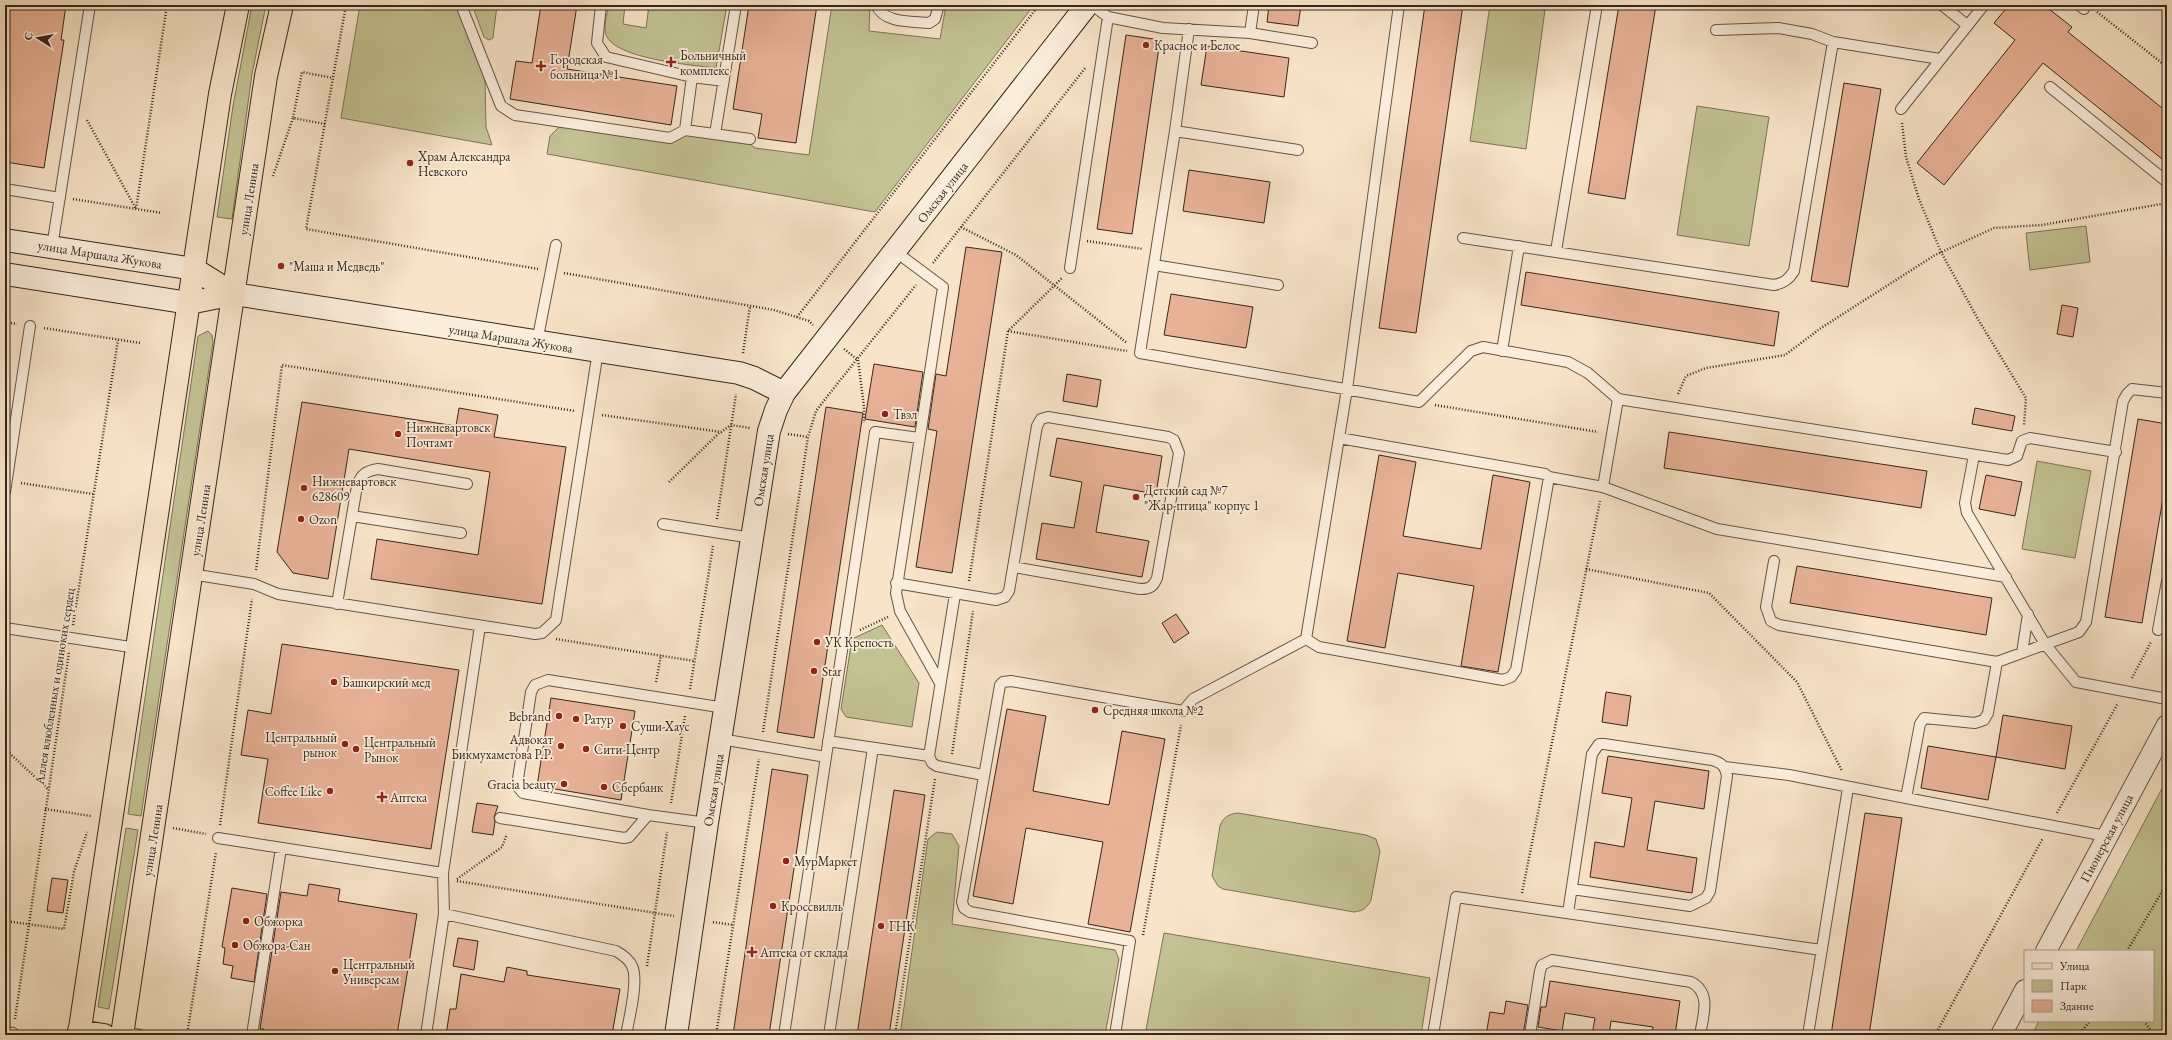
<svg xmlns="http://www.w3.org/2000/svg" width="2172" height="1040" font-family="'EB Garamond',serif">
<rect width="100%" height="100%" fill="#f8e4c8"/>
<filter id="stains"><feTurbulence type="fractalNoise" baseFrequency=".005" numOctaves="4"/><feColorMatrix values="0 0 0 0 .2 0 0 0 0 .09 0 0 0 0 .02 0 0 0 .5 -.17"/></filter>
<radialGradient id="worn" r=".72"><stop offset=".6" stop-color="#630" stop-opacity="0"/><stop offset="1" stop-color="#630" stop-opacity=".3"/></radialGradient>
<path fill="#c2c293" stroke="#7c7457" d="M 252,5 L 266,5 L 252,74 L 232,219 L 217,217 L 233,106 Z
M 360,5 L 456,5 L 483,70 L 485,79 L 486,127 L 492,145 L 341,118 Z
M 472,5 L 497,5 L 493,38 L 489,40 L 484,37 Z
M 609,5 L 625,5 L 623,24 L 646,28 L 649,5 L 727,5 L 716,68 C 692,65 615,59 606,35 C 603,27 607,14 609,5 Z
M 832,5 L 870,5 L 869,31 L 940,39 L 946,5 L 1034,5 L 875,212 L 547,154 L 550,136 L 560,126 L 671,142 L 685,134 L 749,143 L 755,148 L 809,155 Z
M 1490,5 L 1507,5 L 1545,10 L 1526,149 L 1470,141 Z
M 1697,106 L 1769,117 L 1749,246 L 1677,235 Z
M 2086,226 L 2090,262 L 2030,270 L 2026,233 Z
M 208,331 L 212,335 L 213,342 L 141,816 L 128,814 L 198,336 Z
M 2037,461 L 2091,471 L 2075,558 L 2022,549 Z
M 882,625 L 919,683 L 912,727 L 846,717 L 841,709 L 852,639 Z
M 2167,779 L 2167,1035 L 2032,1035 L 2039,1021 L 2153,1021 L 2153,951 L 2076,951 Z
M 1238,813 L 1366,835 L 1376,839 L 1380,851 L 1371,900 C 1367,908 1363,911 1354,912 L 1223,889 L 1218,886 L 1212,876 L 1220,826 C 1223,817 1229,814 1238,813 Z
M 126,828 L 138,830 L 109,1009 L 98,1007 Z
M 937,832 L 952,834 L 959,846 L 952,924 L 1115,950 L 1119,959 L 1105,1035 L 900,1035 L 928,839 Z
M 1164,933 L 1430,978 L 1421,1035 L 1145,1035 Z"/>
<path fill="#e9b297" stroke="#35271b" d="M 5,5 L 66,5 L 61,40 L 64,40 L 44,168 L 5,162 Z
M 541,5 L 577,5 L 567,69 L 677,86 L 671,125 L 510,99 L 516,61 L 532,63 Z
M 749,5 L 817,5 L 796,143 L 758,138 L 762,114 L 733,109 Z
M 1269,5 L 1301,5 L 1298,26 L 1267,22 Z
M 1425,5 L 1463,5 L 1416,333 L 1379,328 Z
M 1619,5 L 1656,5 L 1625,199 L 1588,193 Z
M 2009,5 L 2044,5 L 2072,27 L 2068,32 L 2167,112 L 2167,163 L 2043,63 L 1944,185 L 1917,163 L 2015,40 L 1994,23 Z
M 1126,35 L 1160,40 L 1132,234 L 1097,229 Z
M 1207,46 L 1289,58 L 1284,97 L 1201,85 Z
M 1844,83 L 1881,89 L 1848,287 L 1811,281 Z
M 1189,170 L 1270,182 L 1264,223 L 1183,211 Z
M 966,247 L 1002,252 L 952,573 L 916,567 L 937,431 L 928,429 L 936,374 L 946,376 Z
M 1526,272 L 1779,312 L 1774,346 L 1521,305 Z
M 1171,294 L 1253,307 L 1246,348 L 1164,335 Z
M 2062,305 L 2078,308 L 2073,337 L 2057,334 Z
M 874,364 L 923,372 L 915,427 L 865,419 Z
M 1067,374 L 1101,380 L 1097,407 L 1063,401 Z
M 302,402 L 456,426 L 459,408 L 498,415 L 494,437 L 566,447 L 542,604 L 371,579 L 377,539 L 478,555 L 490,472 L 349,449 L 328,579 L 293,573 L 277,552 Z
M 826,407 L 863,413 L 814,738 L 777,732 Z
M 1975,408 L 2015,416 L 2012,431 L 1972,424 Z
M 2138,419 L 2167,424 L 2167,474 L 2142,623 L 2105,617 Z
M 1669,432 L 1927,471 L 1921,508 L 1664,468 Z
M 1057,438 L 1162,456 L 1156,494 L 1104,485 L 1096,532 L 1149,541 L 1142,577 L 1036,559 L 1042,523 L 1074,528 L 1082,482 L 1050,476 Z
M 1379,455 L 1416,462 L 1403,536 L 1481,549 L 1493,475 L 1530,482 L 1498,672 L 1461,666 L 1474,586 L 1398,573 L 1385,648 L 1347,641 Z
M 1986,475 L 2022,482 L 2015,516 L 1979,509 Z
M 1797,566 L 1992,598 L 1986,635 L 1790,603 Z
M 1176,614 L 1189,633 L 1174,643 L 1162,623 Z
M 282,644 L 459,670 L 431,849 L 258,823 L 268,759 L 241,755 L 248,710 L 271,714 Z
M 1606,692 L 1631,696 L 1627,726 L 1602,722 Z
M 551,698 L 635,711 L 621,800 L 537,786 Z
M 1007,709 L 1046,716 L 1033,791 L 1109,805 L 1122,731 L 1165,739 L 1130,932 L 1088,924 L 1103,842 L 1026,828 L 1013,904 L 973,896 Z
M 2003,715 L 2072,726 L 2065,769 L 1996,757 Z
M 1928,746 L 1996,757 L 1988,800 L 1921,788 Z
M 1608,756 L 1709,771 L 1704,809 L 1655,801 L 1647,850 L 1697,858 L 1692,893 L 1590,877 L 1595,842 L 1624,847 L 1632,798 L 1602,793 Z
M 772,769 L 808,775 L 769,1035 L 733,1035 Z
M 894,790 L 925,795 L 889,1035 L 857,1035 Z
M 477,803 L 498,806 L 494,817 L 495,822 L 493,835 L 472,832 Z
M 1865,813 L 1902,818 L 1869,1035 L 1831,1035 Z
M 52,878 L 68,880 L 63,913 L 47,911 Z
M 309,884 L 340,889 L 338,901 L 417,914 L 397,1035 L 263,1035 L 264,1029 L 260,1029 L 281,892 L 307,896 Z
M 232,888 L 267,894 L 254,982 L 231,978 L 233,966 L 223,964 L 225,948 L 222,947 Z
M 458,938 L 478,941 L 474,970 L 453,966 Z
M 507,967 L 527,971 L 527,975 L 620,989 L 612,1035 L 446,1035 L 450,1009 L 456,1009 L 461,974 L 504,982 Z
M 1550,981 L 1680,1001 L 1675,1035 L 1652,1035 L 1653,1027 L 1611,1021 L 1609,1035 L 1592,1035 L 1595,1018 L 1565,1013 L 1562,1031 L 1538,1027 L 1541,1007 L 1546,1007 Z
M 1506,1001 L 1528,1005 L 1523,1035 L 1486,1035 L 1490,1012 L 1504,1014 Z"/>
<g fill="none" stroke-linecap="round" stroke-linejoin="round">
<defs>
<path id="lane" d="M 461,5 L 501,106 L 515,115 L 670,138 L 685,130 L 750,139
M 601,5 L 597,43 L 606,57 L 692,77
M 876,5 C 885,24 911,21 929,23 L 935,19 L 939,5
M 1092,5 L 1108,17 L 1163,28 L 1250,33 L 1312,43
M 1942,5 L 1967,25
M 2079,5 L 2084,9
M 1189,29 L 1175,131 L 1140,353 L 1419,402 L 1471,351 L 1483,347 L 1568,362 L 1588,373 L 1618,399 L 2008,460 L 2017,456 L 2022,441 L 2030,438 L 2116,452
M 1716,30 L 1778,28 L 1812,34 L 1833,42 L 1940,59
M 1250,33 L 1254,5
M 2050,87 L 2167,182
M 1901,109 L 1984,5
M 685,130 L 692,77 L 724,81
M 1175,131 L 1298,150
M 715,134 L 736,5
M 5,189 L 60,198
M 1463,238 L 1774,285 C 1784,283 1789,279 1794,271 L 1833,42
M 52,247 L 90,5
M 1556,251 L 1597,5
M 896,252 L 943,287 L 896,593 L 900,611 L 940,683
M 1154,265 L 1278,285
M 1070,268 L 1108,17
M 537,342 L 556,245
M 1502,351 L 1519,246
M 1339,438 L 1545,474 L 1549,477 L 1603,487 L 1717,529 L 2006,577
M 1974,455 L 1965,503 L 1967,513 L 2045,644 L 2076,682 L 2167,699
M 1603,487 L 1618,399
M 5,492 L 30,326
M 352,516 L 461,533
M 663,524 L 752,538
M 1774,561 L 1766,607 L 1771,621 L 1779,625 L 1997,662
M 191,574 L 254,584 L 278,594 L 535,634 L 542,633 L 556,620 L 598,351
M 896,583 L 996,600 L 1005,597 L 1009,591 L 1037,426 L 1041,419 L 1048,417 L 1168,437 L 1174,440 L 1179,453 L 1157,578 C 1153,587 1150,589 1140,589 L 1013,567
M 337,604 L 357,486 C 361,474 366,471 378,469 L 467,484
M 5,628 L 137,648
M 2158,630 L 2167,581
M 1306,639 L 1347,389 L 1399,5
M 1306,639 L 1319,647 L 1503,680 L 1511,677 L 1516,670 L 1549,477
M 2022,653 L 2028,614
M 721,739 L 826,757
M 828,741 L 929,756 L 955,594
M 929,756 L 932,763 L 937,766 L 983,775
M 1725,767 L 1789,775 L 1906,798 L 1920,724 L 1924,718 L 1975,723 L 1984,720 L 1988,713 L 1997,662 L 2079,632 L 2086,622 L 2123,401 L 2127,394 L 2132,389 L 2167,393
M 1906,798 L 2106,836
M 648,815 L 523,793 L 518,787 L 518,779 L 531,692 L 535,685 L 548,680 L 725,708
M 500,818 L 624,838 L 629,837 L 648,815 L 707,823
M 218,838 L 443,873
M 1568,913 L 1592,754 L 1599,744 L 1604,744 L 1712,760 C 1722,763 1725,766 1727,776 L 1710,891 L 1706,898 L 1690,906 L 1572,889
M 444,914 L 616,951 C 623,955 629,959 632,966 C 639,980 629,1019 626,1035
M 5,1032 L 13,1033
M 123,1032 L 140,1035
M 252,1035 L 281,848
M 426,1035 L 444,914 L 443,873 L 480,626
M 784,1035 L 875,432 L 919,438
M 829,1035 L 873,748
M 1115,1035 L 1130,941 L 970,912 L 964,908 L 962,902 L 1000,685 L 1003,682 L 1011,681 L 1183,711 L 1193,699 L 1306,639
M 1433,1035 L 1456,897 L 1821,950
M 1530,1035 L 1540,971 L 1542,965 L 1552,960 L 1691,982 C 1712,993 1703,1016 1700,1035
M 1808,1035 L 1848,788"/>
<path id="street" d="M 2046,951 L 2167,725
M 2001,1035 L 2025,990"/>
<path id="secondary" d="M 5,240 L 194,269
M 5,274 L 189,303
M 234,294 L 739,373 L 754,378 L 784,393
M 676,1035 L 707,823 L 769,431 L 776,410 L 784,393 L 1087,5"/>
<path id="primary" d="M 194,269 L 234,294
M 189,303 L 234,294
M 79,1031 L 104,1035
M 79,1035 L 220,94 L 238,5
M 122,1035 L 266,76 L 282,5"/>
</defs>
<use href="#lane" stroke="#665646" stroke-width="12"/>
<use href="#street" stroke="#665646" stroke-width="22"/>
<use href="#secondary" stroke="#35271b" stroke-width="24"/>
<use href="#primary" stroke="#35271b" stroke-width="24"/>
<path stroke="#35271b" stroke-width="2.5" stroke-dasharray="1 2" stroke-linecap="butt" d="M 346,5 L 306,229 L 538,269
M 2097,12 L 2167,67
M 87,120 L 136,209 L 167,5
M 1902,123 L 1906,157 L 1919,199 L 1941,252 L 1979,321 L 2026,398 L 2024,426
M 325,124 L 293,118 L 302,72 L 333,78
M 273,176 L 293,118
M 73,199 L 162,213
M 961,227 L 1016,255 L 1127,343
M 1087,241 L 1143,249
M 933,263 L 1086,67
M 564,273 L 774,310 L 809,321 L 813,325
M 797,317 L 1039,5
M 5,322 L 17,324
M 44,328 L 140,343
M 1008,331 L 1127,351
M 844,349 L 858,360 L 864,407 L 864,423
M 743,353 L 750,306
M 1678,394 L 1686,376 L 1706,368 L 1785,355 L 1821,328 L 1935,255 L 1994,228 L 2042,225 L 2167,203
M 1435,405 L 1598,432
M 602,415 L 721,432 L 731,425 L 750,428
M 788,434 L 808,437
M 669,482 L 720,432
M 21,483 L 93,494
M 717,519 L 736,394
M 1586,569 L 1709,593 L 1797,682 L 1842,771
M 256,570 L 282,365 L 575,411
M 969,581 L 1008,331 L 1062,278
M 73,625 L 118,340
M 860,630 L 888,617
M 556,639 L 694,661
M 2132,678 L 2151,642
M 656,682 L 661,655
M 690,689 L 713,546
M 763,732 L 808,437 L 816,411 L 826,398 L 916,285
M 5,749 L 48,789
M 952,754 L 973,611
M 671,803 L 685,716
M 45,809 L 91,816
M 2057,813 L 2118,703
M 220,825 L 252,599
M 173,828 L 206,834
M 457,879 L 502,847 L 507,834
M 457,881 L 674,916
M 1522,893 L 1600,501
M 5,921 L 64,929 L 74,872 L 87,832
M 713,922 L 733,925
M 1143,935 L 1181,725
M 2127,951 L 2167,883
M 647,966 L 667,832
M 15,1019 L 69,652
M 2144,1021 L 2154,1035
M 187,1035 L 216,852
M 716,1035 L 759,759
M 895,1035 L 935,779
M 1935,1035 L 2043,838
M 2079,1035 L 2090,1021"/>
<use href="#lane" stroke="#faeddb" stroke-width="10"/>
<use href="#street" stroke="#faeddb" stroke-width="20"/>
<use href="#secondary" stroke="#faeddb" stroke-width="22"/>
<use href="#primary" stroke="#f8e4c8" stroke-width="22"/>
</g>
<g fill="#8f2418" stroke="#faeddb" stroke-width="1.5">
<circle cx="1146" cy="45" r="4"/>
<path d="M669 56h4v4h4v4h-4v4h-4v-4h-4v-4h4z"/>
<path d="M539 60h4v4h4v4h-4v4h-4v-4h-4v-4h4z"/>
<circle cx="410" cy="163" r="4"/>
<circle cx="281" cy="266" r="4"/>
<circle cx="885" cy="414" r="4"/>
<circle cx="398" cy="434" r="4"/>
<circle cx="304" cy="488" r="4"/>
<circle cx="1136" cy="497" r="4"/>
<circle cx="301" cy="519" r="4"/>
<circle cx="817" cy="642" r="4"/>
<circle cx="814" cy="671" r="4"/>
<circle cx="334" cy="682" r="4"/>
<circle cx="1095" cy="710" r="4"/>
<circle cx="559" cy="716" r="4"/>
<circle cx="576" cy="719" r="4"/>
<circle cx="623" cy="726" r="4"/>
<circle cx="345" cy="744" r="4"/>
<circle cx="561" cy="746" r="4"/>
<circle cx="356" cy="749" r="4"/>
<circle cx="586" cy="749" r="4"/>
<circle cx="564" cy="784" r="4"/>
<circle cx="604" cy="787" r="4"/>
<circle cx="330" cy="791" r="4"/>
<path d="M380 791h4v4h4v4h-4v4h-4v-4h-4v-4h4z"/>
<circle cx="786" cy="861" r="4"/>
<circle cx="773" cy="906" r="4"/>
<circle cx="246" cy="921" r="4"/>
<circle cx="881" cy="926" r="4"/>
<circle cx="235" cy="945" r="4"/>
<path d="M750 946h4v4h4v4h-4v4h-4v-4h-4v-4h4z"/>
<circle cx="335" cy="971" r="4"/>
</g>
<g text-anchor="middle" stroke-width="3.5" stroke-linejoin="round" paint-order="stroke">
<g font-size="13" fill="#35271b" stroke="#faeddb" text-anchor="start">
<text x="1154" y="50">Красное и Белое</text>
<text x="680" y="60">Больничный<tspan x="680" dy="15">комплекс</tspan></text>
<text x="550" y="64">Городская<tspan x="550" dy="15">больница №1</tspan></text>
<text x="418" y="161">Храм Александра<tspan x="418" dy="15">Невского</tspan></text>
<text x="289" y="271">"Маша и Медведь"</text>
<text x="893" y="419">Твэл</text>
<text x="406" y="432">Нижневартовск<tspan x="406" dy="15">Почтамт</tspan></text>
<text x="312" y="486">Нижневартовск<tspan x="312" dy="15">628609</tspan></text>
<text x="1144" y="495">Детский сад №7<tspan x="1144" dy="15">"Жар-птица" корпус 1</tspan></text>
<text x="309" y="524">Ozon</text>
<text x="825" y="647">УК Крепость</text>
<text x="822" y="676">Star</text>
<text x="342" y="687">Башкирский мед</text>
<text x="1103" y="715">Средняя школа №2</text>
<text x="551" y="721" text-anchor="end">Bebrand</text>
<text x="584" y="724">Ратур</text>
<text x="631" y="731">Суши-Хаус</text>
<text x="337" y="742" text-anchor="end">Центральный<tspan x="337" dy="15">рынок</tspan></text>
<text x="553" y="744" text-anchor="end">Адвокат<tspan x="553" dy="15">Бикмухаметова Р.Р.</tspan></text>
<text x="364" y="747">Центральный<tspan x="364" dy="15">Рынок</tspan></text>
<text x="594" y="754">Сити-Центр</text>
<text x="556" y="789" text-anchor="end">Gracia beauty</text>
<text x="612" y="792">Сбербанк</text>
<text x="322" y="796" text-anchor="end">Coffee Like</text>
<text x="390" y="802">Аптека</text>
<text x="794" y="866">МурМаркет</text>
<text x="781" y="911">Кроссвилль</text>
<text x="254" y="926">Обжорка</text>
<text x="889" y="931">ГНК</text>
<text x="243" y="950">Обжора-Сан</text>
<text x="760" y="957">Аптека от склада</text>
<text x="343" y="969">Центральный<tspan x="343" dy="15">Универсам</tspan></text>
</g>
<g font-size="13" fill="#35271b" stroke="#faeddb">
<text transform="translate(942 192) rotate(-52)" y="5">Омская улица</text>
<text transform="translate(248 199) rotate(-81)" y="5">улица Ленина</text>
<text transform="translate(100 254) rotate(9)" y="5">улица Маршала Жукова</text>
<text transform="translate(511 338) rotate(9)" y="5">улица Маршала Жукова</text>
<text transform="translate(763 470) rotate(-81)" y="5">Омская улица</text>
<text transform="translate(200 520) rotate(-81)" y="5">улица Ленина</text>
<text transform="translate(54 686) rotate(-81)" y="5">Аллея влюбленных и одиноких сердец</text>
<text transform="translate(713 790) rotate(-81)" y="5">Омская улица</text>
<text transform="translate(2106 838) rotate(-62)" y="5">Пионерская улица</text>
<text transform="translate(152 840) rotate(-81)" y="5">улица Ленина</text>
</g>
</g>
<rect width="2172" height="1040" fill="none" stroke="#f8e4c8" stroke-width="20"/>
<rect x="6" y="6" width="2160" height="1028" fill="none" stroke="#35271b" stroke-width="2"/>
<rect x="10" y="10" width="2152" height="1020" fill="none" stroke="#35271b"/>
<rect x="2024" y="950" width="130" height="72" fill="#faeddb" stroke="#ab9e8e"/>
<rect x="2032" y="963" width="20" height="6" fill="#f8e4c8" stroke="#ab9e8e"/>
<text x="2060" y="970" font-size="12" fill="#35271b">Улица</text>
<rect x="2032" y="980" width="20" height="12" fill="#c2c293" stroke="#ab9e8e"/>
<text x="2060" y="990" font-size="12" fill="#35271b">Парк</text>
<rect x="2032" y="1000" width="20" height="12" fill="#e9b297" stroke="#ab9e8e"/>
<text x="2060" y="1010" font-size="12" fill="#35271b">Здание</text>
<g transform="translate(38 38) rotate(281)" stroke="#faeddb" stroke-width="3" paint-order="stroke">
<path d="M0-3L7 15L0 10L-7 15Z" fill="#35271b"/>
<text y="-6" font-size="11" font-weight="bold" text-anchor="middle" fill="#35271b">С</text>
</g>
<rect width="100%" height="100%" filter="url(#stains)"/>
<rect width="100%" height="100%" fill="url(#worn)"/>
</svg>
